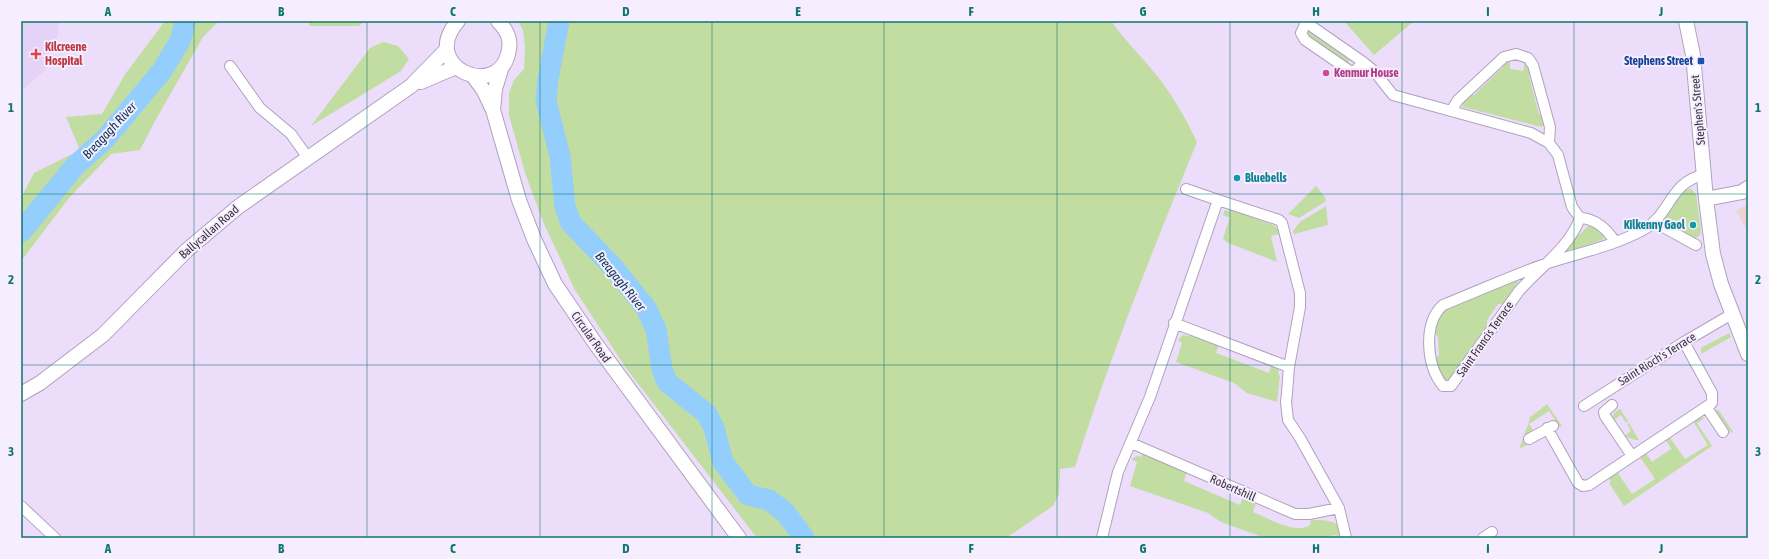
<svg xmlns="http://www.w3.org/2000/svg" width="1769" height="559" font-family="'Asap Condensed',sans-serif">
<rect width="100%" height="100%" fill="#ecddfb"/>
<path fill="#e5d2f7" d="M 21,21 L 59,21 L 57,38 L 46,70 L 21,91 Z"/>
<path fill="#eed4ce" d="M 1748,204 L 1748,232 L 1736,211 Z"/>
<path fill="#c1dda1" d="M 165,21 L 219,21 L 203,37 L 155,121 L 140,150 L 111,154 L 69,198 L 21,261 L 21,198 L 34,173 L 80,150 L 66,117 L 102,114 L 126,73 Z
M 309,21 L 364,21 L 359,26 L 309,26 Z
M 518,21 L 1111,21 C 1124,39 1139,54 1153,71 C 1171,92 1185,117 1197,142 C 1153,249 1110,357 1075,467 L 1060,469 L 1059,494 L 1053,506 L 1006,538 L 757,538 L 626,368 L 575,290 L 544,224 L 525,173 L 509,115 L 509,93 L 514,80 L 524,69 L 525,47 L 523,30 Z
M 1344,21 L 1414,21 L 1374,55 Z
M 1309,31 L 1350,60 L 1347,64 L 1306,35 Z
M 383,42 L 398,46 L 409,59 L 401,71 L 311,126 L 370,48 Z
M 1510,60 L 1510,69 L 1523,71 L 1525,61 L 1532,70 L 1529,76 L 1539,114 L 1543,116 L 1545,122 L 1542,127 L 1463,107 L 1461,101 L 1469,94 L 1474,95 L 1503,67 L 1500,64 Z
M 1316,186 L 1325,197 L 1326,201 L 1299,218 L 1288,214 Z
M 1691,189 L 1696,194 L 1701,230 L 1700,235 L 1694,239 C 1688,235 1683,231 1677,228 C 1669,225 1662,226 1664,215 L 1686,190 Z
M 1326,206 L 1328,225 L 1294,234 L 1293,231 L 1300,222 Z
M 1231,209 L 1275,226 L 1278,230 L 1279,234 L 1271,236 L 1277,262 L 1226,242 L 1223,238 L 1230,218 L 1223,215 L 1225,210 L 1230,212 Z
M 1588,226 L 1591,226 L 1603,234 L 1604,239 L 1567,252 L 1566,250 L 1566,248 Z
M 1519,280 L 1503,304 L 1498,304 L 1487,320 L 1487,327 L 1452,380 L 1448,381 L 1442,377 L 1435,359 L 1439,355 L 1438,337 L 1434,332 L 1440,317 L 1445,309 Z
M 1729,333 L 1731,337 L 1701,354 L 1701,348 Z
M 1190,334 L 1219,345 L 1216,353 L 1269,373 L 1271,366 L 1279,369 L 1278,373 L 1280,376 L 1277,402 L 1247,393 L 1234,383 L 1176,362 L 1182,343 L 1178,340 L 1183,335 L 1189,336 Z
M 1547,404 L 1562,426 L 1560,427 L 1549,411 L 1529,424 L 1533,430 L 1528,433 L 1527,438 L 1530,443 L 1519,449 L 1530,419 L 1529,418 Z
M 1620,409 L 1628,421 L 1626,423 L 1621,415 L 1614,420 L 1612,417 L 1615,412 Z
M 1718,409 L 1733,432 L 1731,433 L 1716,411 Z
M 1700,417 L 1705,418 L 1697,423 L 1712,446 L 1624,506 L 1609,483 L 1611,481 L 1607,476 L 1616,470 L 1632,494 L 1655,479 L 1640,457 L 1646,453 L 1652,462 L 1671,449 L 1666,440 L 1670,438 L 1685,459 L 1708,445 L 1693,421 Z
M 1629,423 L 1639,440 L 1635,440 L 1624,436 L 1631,431 L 1627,424 Z
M 1143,453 L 1187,471 L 1184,481 L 1240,505 L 1243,497 L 1256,503 L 1253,512 C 1268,518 1296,535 1310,525 L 1311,520 C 1322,520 1343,519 1341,536 L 1333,535 L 1332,538 L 1265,538 L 1221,522 L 1208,513 L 1130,486 L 1137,462 L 1132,460 L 1133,458 L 1137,456 L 1141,457 Z"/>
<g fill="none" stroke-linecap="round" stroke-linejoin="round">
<path stroke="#93cefd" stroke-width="21" d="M 559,21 L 548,79 L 546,101 L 560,156 L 565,207 L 571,223 L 613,267 L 646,308 L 656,329 L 662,369 L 667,382 L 707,414 L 714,428 L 723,462 L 748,495 L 769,500 L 785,512 L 804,538
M 21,232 L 75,166 L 106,138 L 162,71 L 181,39 L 185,21"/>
<defs>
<path id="street" d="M 1304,21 L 1363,62 L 1374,71 L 1393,95 L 1531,133 L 1549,143
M 1306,23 L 1301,33 L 1305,40 L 1353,73 L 1363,62
M 230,66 L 260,108 L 291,134 L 308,158
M 1451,111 L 1458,100 L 1504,57 L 1516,54 L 1528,58 L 1533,65 L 1550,127 L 1549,143 L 1558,155 L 1572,207 L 1580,218
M 1186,189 L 1218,200
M 1580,218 C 1569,248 1540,267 1519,291 L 1451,386 L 1443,386 C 1426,365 1423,323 1443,305 C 1478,291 1513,275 1548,263 C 1579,253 1613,246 1643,230 C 1670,216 1670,181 1704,175
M 1580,218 C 1595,218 1608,230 1615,242
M 1654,222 L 1696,245
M 1174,323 L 1289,367
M 1612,405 L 1604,412 L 1605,416 L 1632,456
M 1584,406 L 1684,342 L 1732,314
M 1707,408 L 1723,432
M 1547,428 L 1578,483 L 1583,486 L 1589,485 L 1712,403 L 1712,393 L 1684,342
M 1529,439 L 1553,426
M 1131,443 L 1295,514 L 1309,514 L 1339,508
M 21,506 L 55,538
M 1102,538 L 1118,472 L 1150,397 L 1218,200 L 1279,220 L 1282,223 L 1300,293 L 1300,307 L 1289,367 L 1287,393 L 1286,402 L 1288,420 L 1300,438 L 1339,508 L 1346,538
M 1483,538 L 1492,532"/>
<path id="secondary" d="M 458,21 C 418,67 497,100 508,54 C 512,41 508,31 498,21
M 1686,21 L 1693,55 L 1706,199 L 1713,254 L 1721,284 L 1748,354
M 474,77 L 484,91 L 493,110 L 519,200 L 534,239 L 555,284 L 595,343 L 739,538
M 421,82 L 456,67
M 493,110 L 495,89 L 502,66
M 1706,199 L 1742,192 L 1748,188
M 21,394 L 40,383 L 103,335 L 187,250 L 238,207 L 411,86 L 447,49"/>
</defs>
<use href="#street" stroke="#b0a1bd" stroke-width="12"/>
<use href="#secondary" stroke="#b0a1bd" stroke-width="16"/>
<use href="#street" stroke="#fff" stroke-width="10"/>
<use href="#secondary" stroke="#fff" stroke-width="14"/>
</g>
<path fill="none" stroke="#0f766e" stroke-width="1" stroke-opacity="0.55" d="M 194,21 L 194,538M 367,21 L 367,538M 540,21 L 540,538M 712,21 L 712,538M 884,21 L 884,538M 1057,21 L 1057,538M 1230,21 L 1230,538M 1402,21 L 1402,538M 1574,21 L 1574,538M 21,194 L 1748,194M 21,365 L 1748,365"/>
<path fill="#e0444e" stroke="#f6edff" stroke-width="1.5" d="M34 48h4v4h4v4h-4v4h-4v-4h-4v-4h4z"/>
<rect fill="#1a4fb4" stroke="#f6edff" stroke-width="1.5" x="1697" y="57" width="8" height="8" rx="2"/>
<circle fill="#d1479c" stroke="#f6edff" stroke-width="1.5" cx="1326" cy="73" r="4"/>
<g fill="#0f9aa8" stroke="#f6edff" stroke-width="1.5">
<circle cx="1237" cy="178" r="4"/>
<circle cx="1693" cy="225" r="4"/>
</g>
<g text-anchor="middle" stroke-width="4" stroke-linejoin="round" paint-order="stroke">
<g font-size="12" font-weight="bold" fill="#be3a42" stroke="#f6edff" text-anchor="start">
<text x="45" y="51">Kilcreene<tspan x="45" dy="14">Hospital</tspan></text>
</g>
<g font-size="12" font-weight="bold" fill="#164399" stroke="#f6edff" text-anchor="end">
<text x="1693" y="65">Stephens Street</text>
</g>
<g font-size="12" font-weight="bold" fill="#b23c85" stroke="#f6edff" text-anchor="start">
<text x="1334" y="77">Kenmur House</text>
</g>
<g font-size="12" fill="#38323e" stroke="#f6edff">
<text transform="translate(1698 110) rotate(-95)" y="4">Stephen's Street</text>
<text transform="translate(209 232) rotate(-41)" y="4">Ballycallan Road</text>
<text transform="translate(591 337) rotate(55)" y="4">Circular Road</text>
<text transform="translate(1485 339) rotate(-55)" y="4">Saint Francis Terrace</text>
<text transform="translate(1657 359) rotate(-32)" y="4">Saint Rioch's Terrace</text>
<text transform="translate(1233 488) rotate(24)" y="4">Robertshill</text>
</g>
<g font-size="12" font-weight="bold" fill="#0d838f" stroke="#f6edff" text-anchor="start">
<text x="1245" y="182">Bluebells</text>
<text x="1685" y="229" text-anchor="end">Kilkenny Gaol</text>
</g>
<g font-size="13" font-style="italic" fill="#073654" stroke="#f6edff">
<text transform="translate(109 130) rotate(-47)" y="5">Breagagh River</text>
<text transform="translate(621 281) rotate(51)" y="5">Breagagh River</text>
</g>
</g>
<rect width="1769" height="559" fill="none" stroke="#f6edff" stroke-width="44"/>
<rect x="22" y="22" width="1725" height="515" fill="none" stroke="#0f766e" stroke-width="1.5"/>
<g font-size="13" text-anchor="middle" font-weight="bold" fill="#0f766e">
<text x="108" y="16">A</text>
<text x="281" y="16">B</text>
<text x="453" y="16">C</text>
<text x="626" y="16">D</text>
<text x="798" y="16">E</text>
<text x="971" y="16">F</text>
<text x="1143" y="16">G</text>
<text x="1316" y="16">H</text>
<text x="1488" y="16">I</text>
<text x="1661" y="16">J</text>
<text x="11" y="112">1</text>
<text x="1758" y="112">1</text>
<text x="11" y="284">2</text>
<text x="1758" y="284">2</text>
<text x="11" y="456">3</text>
<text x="1758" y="456">3</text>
<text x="108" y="553">A</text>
<text x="281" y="553">B</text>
<text x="453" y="553">C</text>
<text x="626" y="553">D</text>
<text x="798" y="553">E</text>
<text x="971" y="553">F</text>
<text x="1143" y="553">G</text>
<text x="1316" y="553">H</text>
<text x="1488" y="553">I</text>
<text x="1661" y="553">J</text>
</g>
</svg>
